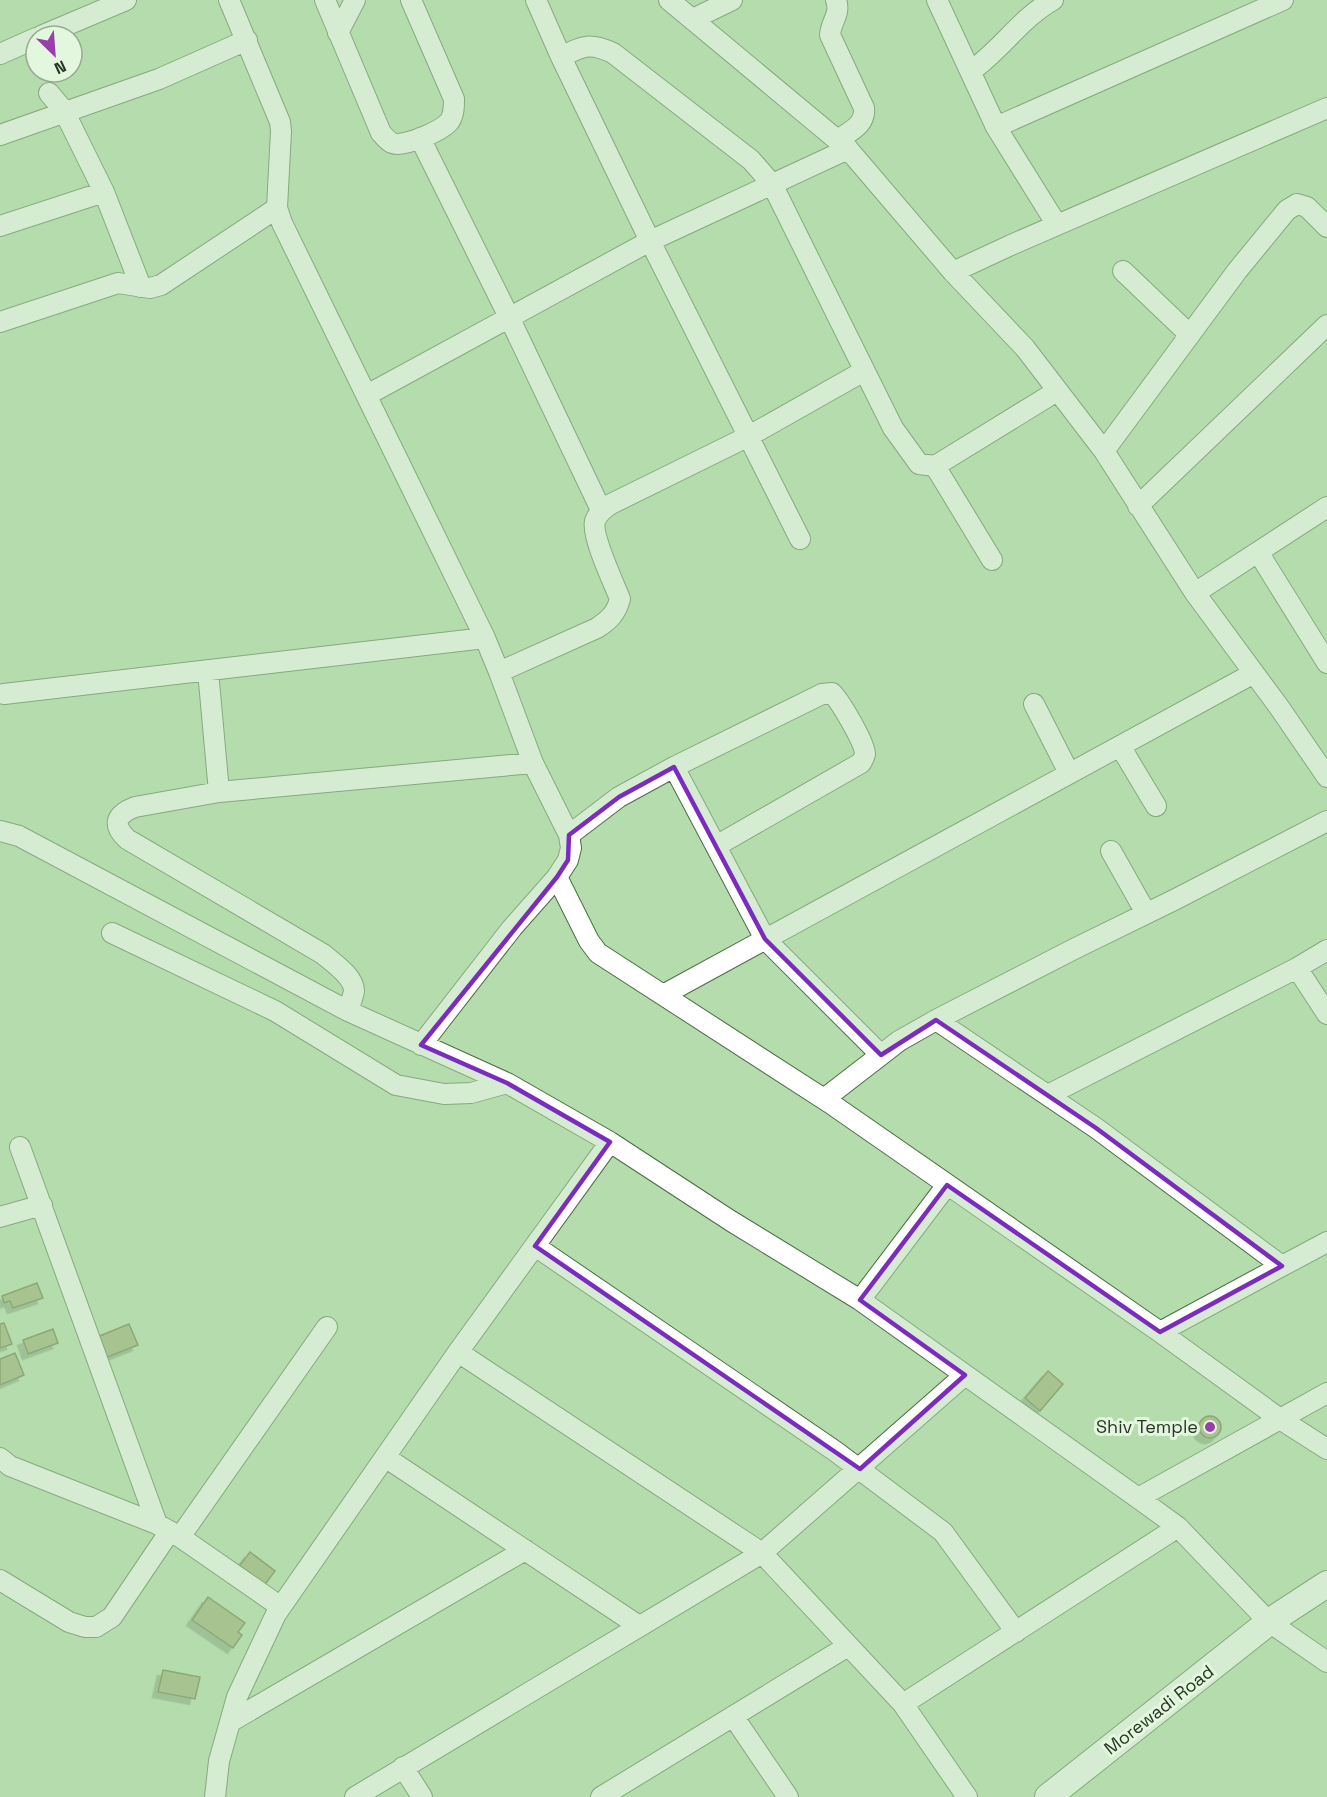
<svg xmlns="http://www.w3.org/2000/svg" width="1327" height="1797" font-family="'Space Grotesk',sans-serif">
<defs>
<filter id="shadow"><feDropShadow dx="-5.5" dy="5.5" stdDeviation="0" flood-color="#0004"/></filter>
</defs>
<rect width="100%" height="100%" fill="#b5dcad"/>
<path fill="#97a46e" stroke="#5d6935" stroke-width="1.5" filter="url(#shadow)" d="M 37,1283 L 43,1298 L 13,1308 L 10,1301 L 4,1303 L 2,1296 Z
M 4,1323 L 12,1344 L 0,1348 L 0,1324 Z
M 129,1324 L 138,1345 L 105,1358 L 97,1337 Z
M 53,1329 L 58,1343 L 28,1354 L 23,1340 Z
M 15,1353 L 24,1375 L 0,1385 L 0,1359 Z
M 1048,1371 L 1063,1384 L 1040,1411 L 1025,1398 Z
M1199 1427a11 11 0 1 1 22 0a11 11 0 1 1-22 0Z
M 250,1552 L 275,1571 L 263,1587 L 237,1569 Z
M 208,1597 L 245,1623 L 238,1632 L 242,1635 L 233,1648 L 192,1620 Z
M 163,1670 L 200,1677 L 195,1699 L 158,1692 Z"/>
<g fill="none" stroke-linecap="round" stroke-linejoin="round">
<defs>
<path id="minor" d="M 229,0 L 280,122 L 281,131 L 277,208 L 282,223 L 485,638 L 499,672 L 533,763 L 569,835 L 571,848 L 568,860 L 557,877 L 512,928 L 421,1045
M 325,0 L 381,133 C 384,136 388,141 392,143 C 403,148 441,131 449,122 C 454,116 454,106 454,99 L 411,0
M 536,0 L 561,57 L 650,241 L 800,539
M 669,0 L 848,149 L 953,272 L 1025,348 L 1104,451 L 1195,593 L 1279,707 L 1327,777
M 836,0 C 841,14 831,21 830,35 L 864,108 C 866,125 850,131 838,140
M 937,0 L 996,127 L 1057,225
M 693,19 L 732,0
M 338,33 L 355,0
M 41,36 L 126,0
M 0,54 L 36,38
M 561,57 C 583,46 589,42 613,53 L 751,160 L 772,184 L 893,428 L 919,464 L 935,466 L 1057,391
M 971,71 C 1001,50 1021,18 1053,0
M 49,93 L 64,111 L 104,192 L 141,287
M 996,127 L 1283,0
M 0,135 L 159,79 L 247,40
M 420,138 L 509,317 L 601,510
M 0,226 L 104,192
M 1123,271 L 1190,335
M 953,272 L 1011,245 L 1327,108
M 0,322 L 118,283 L 150,288 L 161,285 L 277,208
M 367,395 L 650,241 L 848,149
M 1104,451 L 1237,271 L 1287,210 L 1297,204 L 1307,207 L 1327,227
M 935,466 L 992,560
M 1138,506 L 1327,325
M 1258,552 L 1327,663
M 1195,593 L 1327,507
M 208,671 L 219,792
M 499,672 L 597,628 C 609,620 616,614 620,599 C 614,583 591,536 595,521 C 598,513 604,508 611,504 L 749,436 L 864,371
M 4,694 L 485,638
M 1034,704 L 1069,773
M 1120,746 L 1156,806
M 0,831 L 19,836 L 348,1011 L 507,1083 L 610,1142 L 731,1221 L 860,1300 L 1138,1498 L 1178,1527 L 1269,1622 L 1327,1662
M 569,835 L 619,797 L 674,767
M 716,846 L 861,763 C 862,762 865,755 865,754 C 865,743 840,701 832,693 L 822,694 L 674,767 L 765,939 L 881,1055
M 1111,851 L 1146,913
M 557,877 L 589,941 L 598,953 L 830,1103 L 1160,1332 L 1280,1419 L 1327,1449
M 112,933 L 275,1011 L 396,1085 L 444,1094 L 471,1093 L 507,1083
M 1297,968 L 1327,1014
M 663,995 L 1254,673
M 348,1011 C 350,1005 353,997 354,991 C 354,976 333,963 323,954 L 127,839 C 111,824 117,814 135,807 L 219,792 L 533,763
M 936,1020 L 1096,1128 L 1282,1266 L 1160,1332
M 1048,1095 L 1297,968 L 1327,950
M 824,1099 L 899,1041 L 936,1020 L 1076,948 L 1174,900 L 1327,821
M 20,1147 L 157,1524
M 0,1217 L 42,1205
M 535,1246 L 835,1451 L 943,1532 L 1016,1632
M 1282,1266 L 1327,1242
M 860,1300 L 947,1185
M 458,1352 L 762,1553 L 903,1704 L 967,1797
M 385,1457 L 639,1626
M 0,1458 L 10,1466 L 157,1524 L 180,1537 L 281,1607
M 1138,1498 L 1327,1393
M 180,1537 L 327,1327
M 0,1580 L 69,1622 L 85,1627 L 96,1627 L 112,1617 L 170,1531
M 903,1704 L 1178,1527
M 733,1716 L 788,1797
M 230,1722 L 525,1550
M 403,1767 L 422,1797
M 215,1797 L 219,1761 L 237,1697 L 276,1614 L 458,1352 L 610,1142
M 355,1797 L 762,1553 L 965,1375
M 601,1797 L 848,1646"/>
<path id="major" d="M 1048,1797 L 1269,1622 L 1327,1584"/>
</defs>
<use href="#minor" stroke="#4b6d43" stroke-width="22"/>
<use href="#major" stroke="#4b6d43" stroke-width="28"/>
<use href="#minor" stroke="#fff" stroke-width="20"/>
<use href="#major" stroke="#fff" stroke-width="26"/>
</g>
<path d="M0 0H1327V1797H0ZM 674,767 L 765,939 L 881,1055 L 936,1020 L 1096,1128 L 1282,1266 L 1160,1332 L 947,1185 L 860,1300 L 965,1375 L 860,1469 L 535,1246 L 610,1142 L 507,1083 L 421,1045 L 557,877 L 568,860 L 569,835 L 619,797 Z" fill="#b5dcad" fill-opacity=".55" fill-rule="evenodd"/>
<path fill="none" stroke="#7b2cbf" stroke-width="4.5" stroke-linejoin="round" d="M 674,767 L 765,939 L 881,1055 L 936,1020 L 1096,1128 L 1282,1266 L 1160,1332 L 947,1185 L 860,1300 L 965,1375 L 860,1469 L 535,1246 L 610,1142 L 507,1083 L 421,1045 L 557,877 L 568,860 L 569,835 L 619,797 Z"/>
<circle fill="#983fab" stroke="#e3f7df" stroke-width="2" cx="1210" cy="1427" r="6"/>
<g text-anchor="middle" stroke-width="6" stroke-linejoin="round" paint-order="stroke">
<g font-size="18" fill="#273624" stroke="#e3f7df" text-anchor="end">
<text x="1198" y="1433">Shiv Temple</text>
</g>
<g font-size="18" fill="#273624" stroke="#e3f7df">
<text transform="translate(1159 1710) rotate(-38)" y="6">Morewadi Road</text>
</g>
</g>
<g transform="translate(54 54) rotate(155)"><circle r="28" fill="#e3f7df" stroke="#98aa94" stroke-width="1.5"/>
<path d="M0-4.5L10 22L0 15L-10 22Z" fill="#983fab"/>
<text y="-9" font-size="16" font-weight="bold" text-anchor="middle" fill="#273624">N</text>
</g>
</svg>
